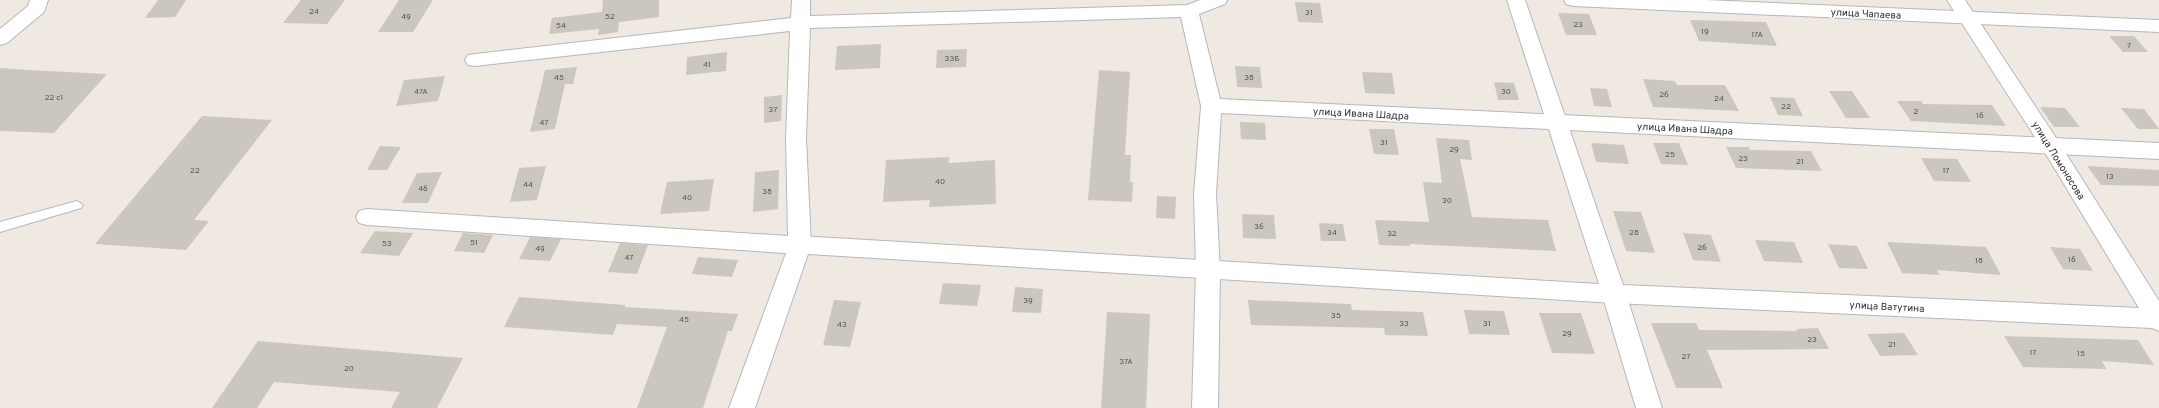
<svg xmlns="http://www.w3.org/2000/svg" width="2159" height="408" font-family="Overpass,sans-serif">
<rect width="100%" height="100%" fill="#efe9e1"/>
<path fill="#cbc7bf" d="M 158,0 L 186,0 L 175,17 L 145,18 Z
M 301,0 L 345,0 L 327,24 L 283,23 Z
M 399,0 L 433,0 L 413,32 L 378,32 Z
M 603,0 L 659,0 L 659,17 L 619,22 L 618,32 L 598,35 L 599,29 L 549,34 L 552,18 L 602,12 Z
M 1295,2 L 1320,3 L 1323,23 L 1298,22 Z
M 1558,13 L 1589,14 L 1597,35 L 1566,35 Z
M 1690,20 L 1766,22 L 1777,46 L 1699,41 Z
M 2109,36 L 2134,36 L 2148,52 L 2123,52 Z
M 881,44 L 880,68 L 835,70 L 837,46 Z
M 967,49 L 966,67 L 936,68 L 937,50 Z
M 727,52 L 726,71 L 686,75 L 687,57 Z
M 1235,66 L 1260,67 L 1262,88 L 1237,87 Z
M 577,67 L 573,84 L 565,84 L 555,129 L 530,132 L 545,70 Z
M 0,68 L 28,70 L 107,74 L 54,133 L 0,131 Z
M 1099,70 L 1130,72 L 1125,155 L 1131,155 L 1130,182 L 1133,182 L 1132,202 L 1088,200 Z
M 1362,72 L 1392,73 L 1395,94 L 1365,93 Z
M 445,76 L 438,101 L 396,106 L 404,80 Z
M 1643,79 L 1675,81 L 1677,85 L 1725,85 L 1739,111 L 1653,107 Z
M 1494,82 L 1514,83 L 1519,100 L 1498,100 Z
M 1590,88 L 1607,89 L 1612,107 L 1594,106 Z
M 1829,91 L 1852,91 L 1870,118 L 1846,118 Z
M 782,95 L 781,121 L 764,123 L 764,97 Z
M 1770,97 L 1794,98 L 1803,116 L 1778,115 Z
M 1897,101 L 1921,101 L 1923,104 L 1992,105 L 2006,126 L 1911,121 Z
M 2040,107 L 2065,108 L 2080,127 L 2054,127 Z
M 2121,108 L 2144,109 L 2159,129 L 2138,129 Z
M 202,116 L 272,120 L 194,220 L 209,221 L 186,250 L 95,244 Z
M 1240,122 L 1265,123 L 1266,140 L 1241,139 Z
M 1369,129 L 1394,129 L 1399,155 L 1374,154 Z
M 1436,138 L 1469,140 L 1472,160 L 1460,159 L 1472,217 L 1548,220 L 1556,251 L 1410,244 L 1410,246 L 1379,245 L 1375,220 L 1429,222 L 1423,182 L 1442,183 Z
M 1591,143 L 1624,145 L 1629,164 L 1596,162 Z
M 1653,143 L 1679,143 L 1688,165 L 1661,164 Z
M 380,146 L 401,147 L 387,170 L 367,170 Z
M 1726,147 L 1749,147 L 1750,150 L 1811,151 L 1822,171 L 1736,168 Z
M 949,157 L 949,163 L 995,160 L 996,204 L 929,207 L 930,200 L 883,202 L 886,160 Z
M 1921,158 L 1957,159 L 1971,182 L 1934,181 Z
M 546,166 L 537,200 L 510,202 L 519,168 Z
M 2087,166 L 2159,170 L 2159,186 L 2101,185 Z
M 779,170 L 778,209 L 753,212 L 755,172 Z
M 442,172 L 428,203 L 402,203 L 417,173 Z
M 714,179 L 709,211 L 660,214 L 667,182 Z
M 1157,196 L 1176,197 L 1175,219 L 1156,218 Z
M 1613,211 L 1641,212 L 1655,253 L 1626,251 Z
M 1242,214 L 1274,215 L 1276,239 L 1243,238 Z
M 1319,223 L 1343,224 L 1346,241 L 1321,241 Z
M 375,231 L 413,233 L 399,256 L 360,253 Z
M 463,233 L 493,235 L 484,253 L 454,251 Z
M 1683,233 L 1711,235 L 1721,262 L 1693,260 Z
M 530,237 L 561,239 L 550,261 L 519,259 Z
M 1755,240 L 1794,242 L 1803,263 L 1764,261 Z
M 1887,242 L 1986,247 L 2001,275 L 1937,270 L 1940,275 L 1902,273 Z
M 620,243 L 648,245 L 637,274 L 608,272 Z
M 1828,244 L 1857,246 L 1868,269 L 1839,268 Z
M 2050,247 L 2080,249 L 2093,271 L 2063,269 Z
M 698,257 L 738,260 L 732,277 L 692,274 Z
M 943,283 L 981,285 L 977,306 L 939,304 Z
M 1015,287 L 1043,289 L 1041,313 L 1012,312 Z
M 519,297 L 625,305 L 625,307 L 738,314 L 732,331 L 728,331 L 703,408 L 637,408 L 667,327 L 617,324 L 613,335 L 504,327 Z
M 834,300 L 861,302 L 850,347 L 823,345 Z
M 1248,300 L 1351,304 L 1352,310 L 1423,312 L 1428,336 L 1385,335 L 1384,328 L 1251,325 Z
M 1464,310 L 1504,311 L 1510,335 L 1469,334 Z
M 1107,312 L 1150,314 L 1146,408 L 1101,408 Z
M 1539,313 L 1581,313 L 1595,354 L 1552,353 Z
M 1651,323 L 1696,323 L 1699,330 L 1797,331 L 1796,329 L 1818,328 L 1829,349 L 1707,350 L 1723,388 L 1676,388 Z
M 1904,333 L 1918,355 L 1880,356 L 1867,334 Z
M 2004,336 L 2138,340 L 2154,365 L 2102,361 L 2106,369 L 2023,367 Z
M 258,341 L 463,358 L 437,408 L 391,408 L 400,392 L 274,382 L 257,408 L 212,408 Z"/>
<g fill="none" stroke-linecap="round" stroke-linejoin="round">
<defs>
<path id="service" d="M 77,201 L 83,205 L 81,208 L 0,232 L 0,222 Z"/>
<path id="minor" d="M 30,0 L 48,0 L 44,12 L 7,43 L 0,45 L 0,29 L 28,6 Z
M 792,0 L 810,0 L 810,16 L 1187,5 L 1200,0 L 1227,0 L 1225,4 L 1199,14 L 1220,99 L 2159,143 L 2159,159 L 1221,113 L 1216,194 L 1220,271 L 1218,408 L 1192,408 L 1196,271 L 1194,194 L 1201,106 L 1181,17 L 810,28 L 806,138 L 811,245 L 808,251 L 800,254 L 367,225 L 359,223 L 356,217 L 359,211 L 367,209 L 788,236 L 786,138 L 790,31 L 475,66 L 468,65 L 465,60 L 468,55 L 475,54 L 791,18 Z
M 1564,0 L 1706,0 L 2159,20 L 2159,32 L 1573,6 L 1566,4 Z
M 1614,285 L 1622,287 L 1626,294 L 1662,408 L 1636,408 L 1602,294 L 1606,287 Z"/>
<path id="tertiary" d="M 1507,0 L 1525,0 L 1623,285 L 2139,308 L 2044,151 L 1947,0 L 1965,0 L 2058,141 L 2159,301 L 2159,331 L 2152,328 L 1614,303 L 808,254 L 755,408 L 729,408 L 789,245 L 792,239 L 800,236 L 1599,284 Z"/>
</defs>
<use href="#service" stroke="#b4b7c1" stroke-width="2"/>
<use href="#minor" stroke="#b4b7c1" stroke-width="2"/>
<use href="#tertiary" stroke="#b4b7c1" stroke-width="2"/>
<use href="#service" fill="#fff" fill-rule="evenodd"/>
<use href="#minor" fill="#fff" fill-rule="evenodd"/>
<use href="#tertiary" fill="#fff" fill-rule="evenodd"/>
</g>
<g text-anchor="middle" stroke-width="3" stroke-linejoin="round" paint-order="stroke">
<g font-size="8" fill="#555452">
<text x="314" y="14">24</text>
<text x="1309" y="15">31</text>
<text x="406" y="19">49</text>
<text x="610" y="19">52</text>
<text x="1578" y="27">23</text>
<text x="561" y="28">54</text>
<text x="1705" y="34">19</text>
<text x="1757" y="37">17А</text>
<text x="2129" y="48">7</text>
<text x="952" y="61">33Б</text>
<text x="707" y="67">41</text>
<text x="559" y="80">45</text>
<text x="1249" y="80">38</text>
<text x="421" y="94">47А</text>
<text x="1506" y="94">30</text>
<text x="1664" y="97">26</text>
<text x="54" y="100">22 с1</text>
<text x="1719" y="101">24</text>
<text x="1786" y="109">22</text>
<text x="773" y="112">37</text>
<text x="1916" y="114">2</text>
<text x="1980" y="118">16</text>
<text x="544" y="125">47</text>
<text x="1384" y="145">31</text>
<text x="1454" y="152">29</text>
<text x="1670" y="157">25</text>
<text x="1743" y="161">23</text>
<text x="1800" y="164">21</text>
<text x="195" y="173">22</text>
<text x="1946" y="173">17</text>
<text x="2110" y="179">13</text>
<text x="940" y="184">40</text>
<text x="528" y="187">44</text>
<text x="423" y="191">46</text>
<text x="767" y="194">38</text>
<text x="687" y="200">40</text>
<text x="1447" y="203">30</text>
<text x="1259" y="229">36</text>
<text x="1332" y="235">34</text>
<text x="1634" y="235">28</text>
<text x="1392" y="236">32</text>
<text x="474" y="245">51</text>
<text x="387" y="246">53</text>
<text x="1702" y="250">26</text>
<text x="540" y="251">49</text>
<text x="629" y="260">47</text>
<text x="2072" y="262">16</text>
<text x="1979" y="263">18</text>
<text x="1028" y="303">39</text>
<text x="1336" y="318">35</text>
<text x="684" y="322">45</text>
<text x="1404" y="326">33</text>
<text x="1487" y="326">31</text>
<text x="842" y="327">43</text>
<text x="1567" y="336">29</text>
<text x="1812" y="342">23</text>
<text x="1892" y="347">21</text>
<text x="2033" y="355">17</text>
<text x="2081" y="356">15</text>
<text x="1686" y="359">27</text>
<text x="1126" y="364">37А</text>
<text x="349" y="371">20</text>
</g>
<g font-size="10" fill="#2e2e2e" stroke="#fff">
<text transform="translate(1866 13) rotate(3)" y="4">улица Чапаева</text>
<text transform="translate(1361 113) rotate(3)" y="4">улица Ивана Шадра</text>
<text transform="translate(1685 128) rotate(3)" y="4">улица Ивана Шадра</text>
<text transform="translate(2059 160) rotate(58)" y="4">улица Ломоносова</text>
<text transform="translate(1887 306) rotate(3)" y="4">улица Ватутина</text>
</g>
</g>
</svg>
